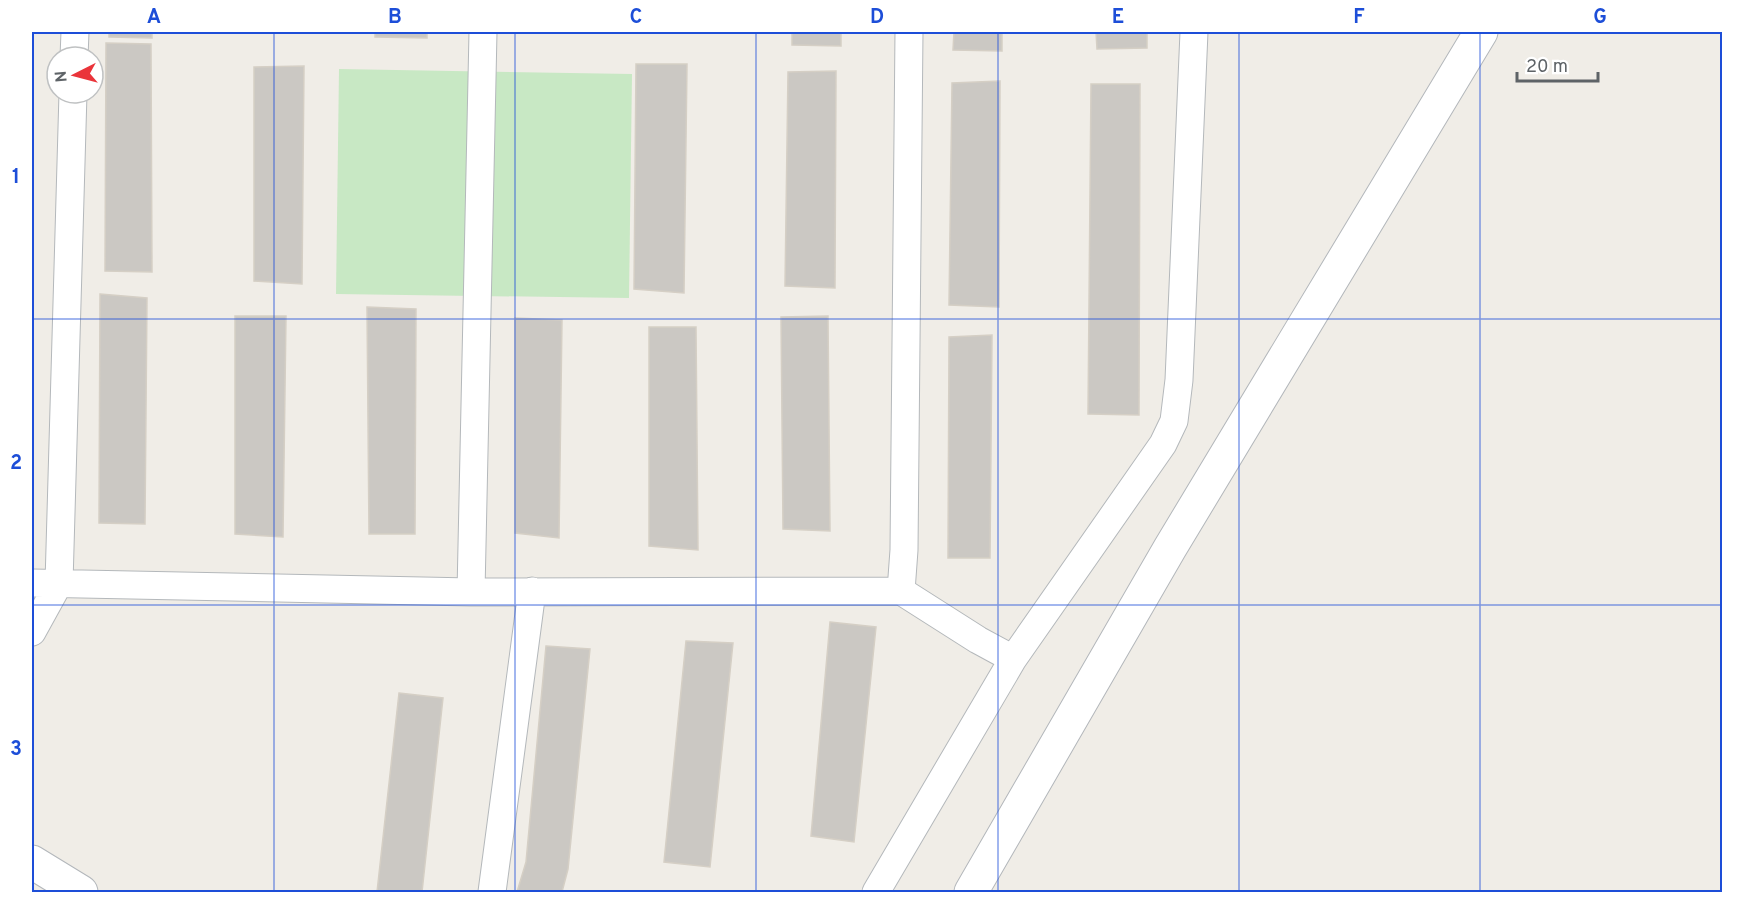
<svg xmlns="http://www.w3.org/2000/svg" width="1754" height="924" font-family="Overpass,sans-serif">
<rect width="100%" height="100%" fill="#f0ede7"/>
<path fill="#c8e8c4" d="M 339,69 L 632,74 L 629,298 L 336,294 Z"/>
<path fill="#cbc8c3" stroke="#d5cfc5" stroke-width="1.5" d="M 109,32 L 152,32 L 152,38 L 109,37 Z
M 375,32 L 427,32 L 427,38 L 375,37 Z
M 792,32 L 841,32 L 841,46 L 792,45 Z
M 954,32 L 1002,32 L 1002,51 L 953,50 Z
M 1096,32 L 1147,32 L 1147,48 L 1097,49 Z
M 106,43 L 151,44 L 152,272 L 105,271 Z
M 636,64 L 687,64 L 684,293 L 634,289 Z
M 304,66 L 302,284 L 254,281 L 254,67 Z
M 836,71 L 835,288 L 785,286 L 788,72 Z
M 1000,81 L 999,307 L 949,305 L 952,83 Z
M 1091,84 L 1140,84 L 1139,415 L 1088,414 Z
M 100,294 L 147,298 L 145,524 L 99,523 Z
M 367,307 L 416,309 L 415,534 L 369,534 Z
M 235,316 L 286,316 L 283,537 L 235,534 Z
M 828,316 L 830,531 L 783,529 L 781,317 Z
M 515,318 L 562,320 L 559,538 L 515,533 Z
M 649,327 L 696,327 L 698,550 L 649,546 Z
M 992,335 L 990,558 L 948,558 L 949,337 Z
M 830,622 L 876,627 L 854,842 L 811,836 Z
M 686,641 L 733,643 L 710,867 L 664,862 Z
M 546,646 L 590,649 L 568,869 L 562,892 L 517,892 L 526,862 Z
M 399,693 L 443,698 L 422,892 L 377,892 Z"/>
<g fill="none" stroke-linecap="round" stroke-linejoin="round">
<defs>
<path id="street" d="M 74,57 L 75,32
M 32,583 L 471,592 L 901,591 L 904,550 L 909,32
M 471,592 L 483,32
M 32,632 L 59,583 L 73,93
M 1013,659 L 1163,444 L 1174,421 L 1179,380 L 1194,32
M 492,892 L 532,591
M 876,892 L 1013,659 L 978,640 L 901,591"/>
<path id="secondary" d="M 32,862 L 81,892
M 971,892 L 1170,548 L 1481,32"/>
</defs>
<use href="#street" stroke="#b4b8bb" stroke-width="29"/>
<use href="#secondary" stroke="#b3b7bb" stroke-width="35"/>
<use href="#street" stroke="#fff" stroke-width="27"/>
<use href="#secondary" stroke="#fff" stroke-width="33"/>
</g>
<path fill="none" stroke="#1d4ed8" stroke-width="1.5" stroke-opacity="0.55" d="M 274,32 L 274,892M 515,32 L 515,892M 756,32 L 756,892M 998,32 L 998,892M 1239,32 L 1239,892M 1480,32 L 1480,892M 32,319 L 1722,319M 32,605 L 1722,605"/>
<rect width="1754" height="924" fill="none" stroke="#ffffff" stroke-width="66"/>
<g transform="translate(75 75) rotate(264)"><circle r="28" fill="#ffffff" stroke="#bfc1c2" stroke-width="1.5"/>
<path d="M0-4.5L10 22L0 15L-10 22Z" fill="#ea343a"/>
<text y="-9" font-size="16" font-weight="bold" text-anchor="middle" fill="#5e6367">N</text>
</g>
<path d="M1517 72v9h81v-9" fill="none" stroke="#5e6367" stroke-width="3"/>
<text x="1526" y="72" font-size="18" fill="#5e6367" stroke="#ffffff" stroke-width="4.5" paint-order="stroke">20 m</text>
<rect x="33" y="33" width="1688" height="858" fill="none" stroke="#1d4ed8" stroke-width="2"/>
<g font-size="20" text-anchor="middle" font-weight="bold" fill="#1d4ed8">
<text x="154" y="23">A</text>
<text x="395" y="23">B</text>
<text x="636" y="23">C</text>
<text x="877" y="23">D</text>
<text x="1118" y="23">E</text>
<text x="1359" y="23">F</text>
<text x="1600" y="23">G</text>
<text x="16" y="183">1</text>
<text x="16" y="469">2</text>
<text x="16" y="755">3</text>
</g>
</svg>
